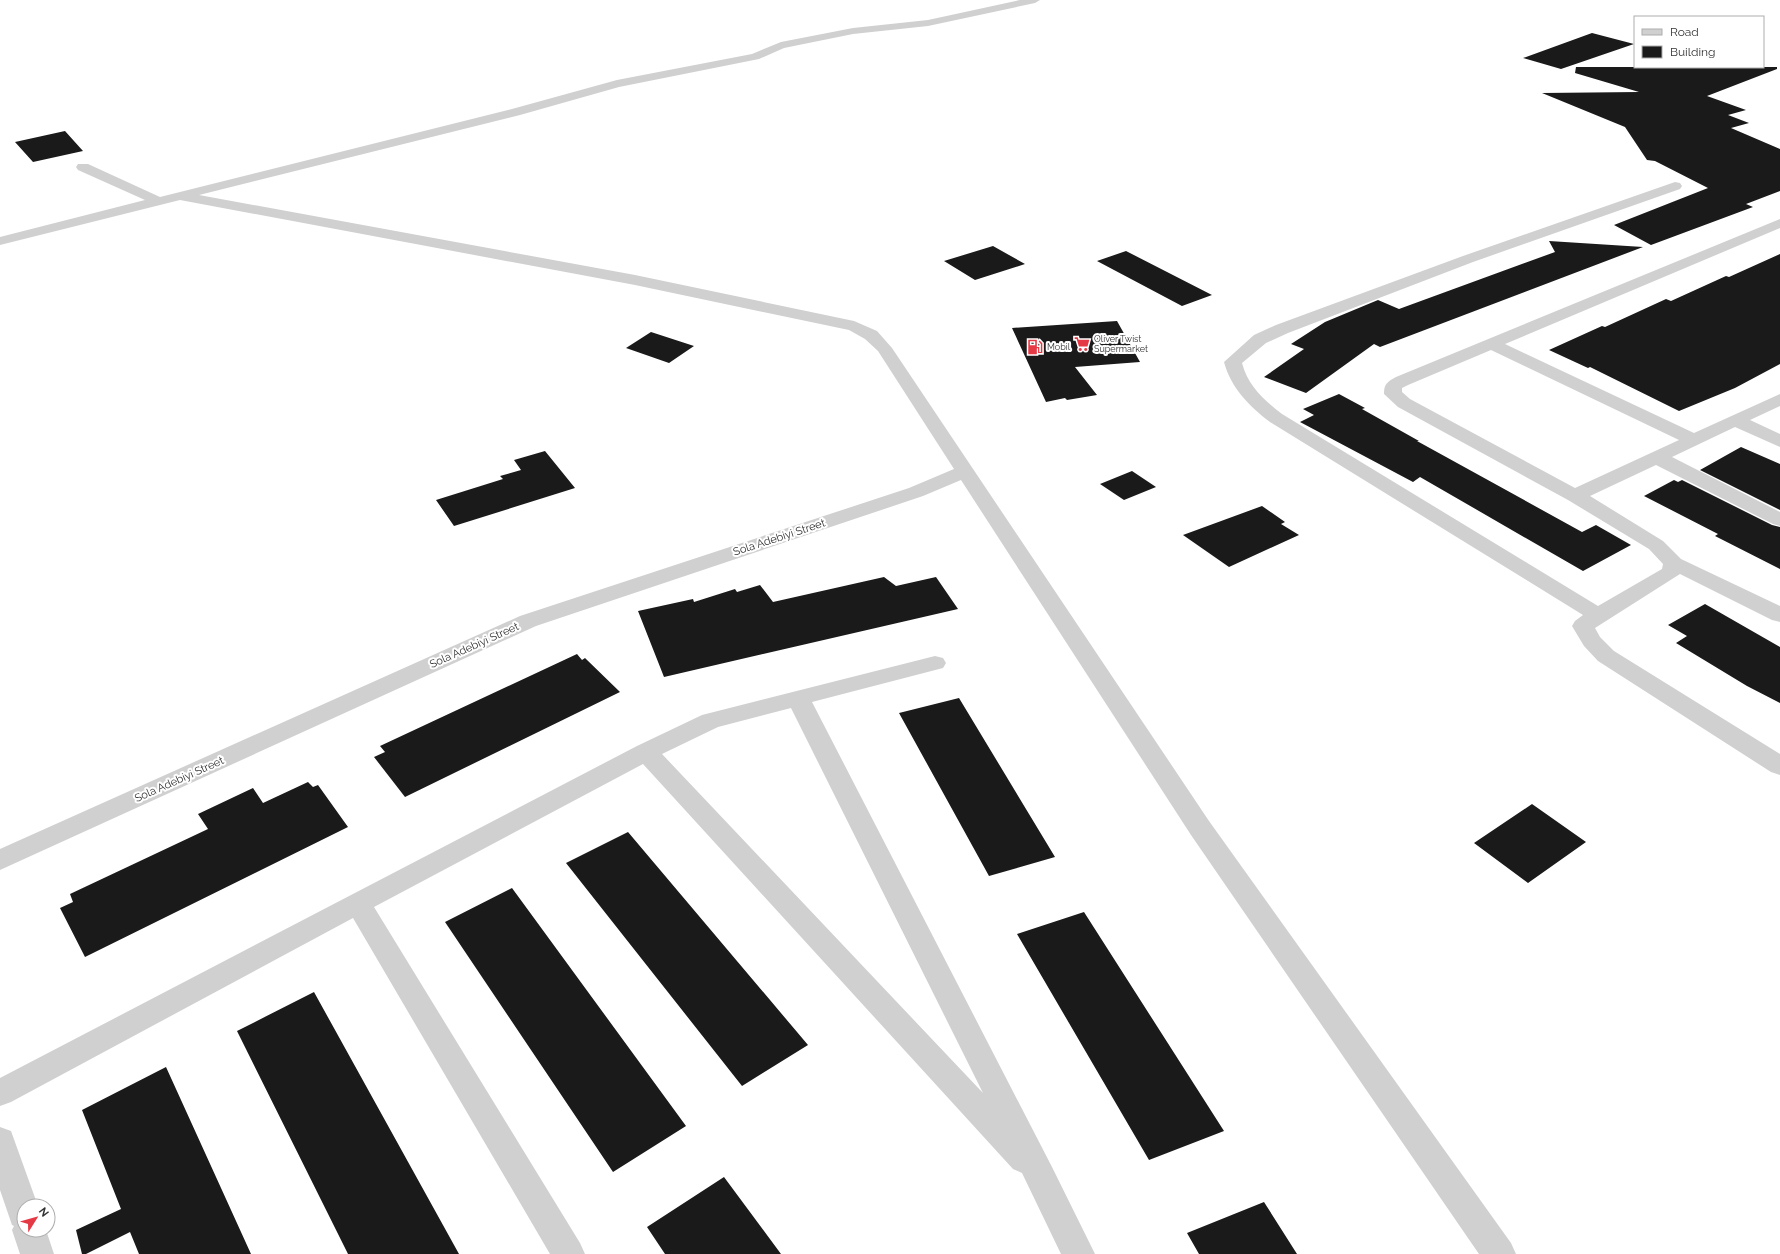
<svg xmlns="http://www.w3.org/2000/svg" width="1780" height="1254" font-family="Raleway,sans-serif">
<rect width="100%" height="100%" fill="#fff"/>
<path fill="#1a1a1a" d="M 1592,33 L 1634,44 L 1561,69 L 1523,58 Z
M 1576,67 L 1777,67 L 1777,69 L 1707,96 L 1746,110 L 1728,115 L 1749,123 L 1731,128 L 1780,149 L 1780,191 L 1746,204 L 1753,207 L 1651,245 L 1614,225 L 1708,188 L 1655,161 L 1647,160 L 1625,127 L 1542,93 L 1639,92 L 1575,73 Z
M 65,131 L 83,151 L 33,162 L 15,142 Z
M 1549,241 L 1643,247 L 1380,347 L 1374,344 L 1306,393 L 1264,377 L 1304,349 L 1291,344 L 1325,322 L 1378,300 L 1399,309 L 1555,252 Z
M 993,246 L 1025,264 L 975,280 L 944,261 Z
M 1126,251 L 1212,295 L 1182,306 L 1097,261 Z
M 1780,254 L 1780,364 L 1735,388 L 1679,411 L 1590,367 L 1588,368 L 1549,350 L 1602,326 L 1605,327 L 1666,299 L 1671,301 L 1726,276 L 1729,277 Z
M 1117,321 L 1140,362 L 1075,367 L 1097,395 L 1067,400 L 1065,398 L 1046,402 L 1012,328 Z
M 651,332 L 694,346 L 669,363 L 626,348 Z
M 1339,394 L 1365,408 L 1362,409 L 1419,441 L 1417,441 L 1582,532 L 1596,525 L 1631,545 L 1583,571 L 1420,477 L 1413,482 L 1300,422 L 1314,415 L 1303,409 Z
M 1741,447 L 1780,464 L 1780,510 L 1700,470 Z
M 545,451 L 575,488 L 454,526 L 436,500 L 503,479 L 500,476 L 521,470 L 514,460 Z
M 1132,471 L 1156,487 L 1124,500 L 1100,484 Z
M 1674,480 L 1678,482 L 1682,480 L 1772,525 L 1780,527 L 1780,569 L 1715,536 L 1718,534 L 1644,496 Z
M 1262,506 L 1285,522 L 1281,524 L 1299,535 L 1229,567 L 1183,535 Z
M 884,577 L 896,586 L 936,577 L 958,609 L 664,677 L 638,611 L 693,599 L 694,602 L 735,589 L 737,592 L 760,585 L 773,602 Z
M 1705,604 L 1780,647 L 1780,703 L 1747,686 L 1676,643 L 1687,636 L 1668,625 Z
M 577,654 L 582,660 L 585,658 L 620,692 L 405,797 L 374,757 L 385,752 L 380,746 Z
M 959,698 L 1055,857 L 989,876 L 899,713 Z
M 308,782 L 313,787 L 318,785 L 348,827 L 85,957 L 60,908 L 73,902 L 70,894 L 208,829 L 198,814 L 253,788 L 263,803 Z
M 1532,804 L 1586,842 L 1528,883 L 1474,843 Z
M 628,832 L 808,1045 L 742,1086 L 566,863 Z
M 512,888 L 686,1126 L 613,1172 L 445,922 Z
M 1084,912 L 1224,1131 L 1149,1160 L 1017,934 Z
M 314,992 L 459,1254 L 348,1254 L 237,1031 Z
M 166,1067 L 251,1254 L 139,1254 L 130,1232 L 86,1254 L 82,1254 L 76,1230 L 121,1209 L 82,1110 Z
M 724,1177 L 781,1254 L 665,1254 L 647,1227 Z
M 1264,1202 L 1297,1254 L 1199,1254 L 1187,1233 Z"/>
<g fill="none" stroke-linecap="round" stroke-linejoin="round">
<path fill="#d0d0d0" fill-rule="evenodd" d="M 1020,0 L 1040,0 L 1035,3 L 928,26 L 853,34 L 784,48 L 759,59 L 619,87 L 520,115 L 199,195 L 635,275 L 854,321 L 877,331 L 892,348 L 1209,821 L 1511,1243 L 1516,1254 L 1479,1254 L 1191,835 L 961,480 L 923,496 L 536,626 L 0,870 L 0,849 L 520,616 L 909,488 L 954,469 L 878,351 L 865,339 L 849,330 L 635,285 L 180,200 L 0,245 L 0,237 L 145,200 L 78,170 L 76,167 L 78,164 L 88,164 L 160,197 L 512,109 L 617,80 L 752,54 L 781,42 L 853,28 L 928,20 Z
M 1675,182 L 1680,183 L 1682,186 L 1680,189 L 1473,262 L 1288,333 L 1266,343 L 1242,363 C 1248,386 1264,400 1282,414 L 1598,606 L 1662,569 L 1663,564 L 1649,549 L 1568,500 L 1398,407 L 1384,394 C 1384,384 1387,382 1396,377 L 1780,219 L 1780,228 L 1505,344 L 1694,433 L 1780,394 L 1780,406 L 1750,420 L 1780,434 L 1780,447 L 1735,427 L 1672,457 L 1780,512 L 1780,526 L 1773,524 L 1656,465 L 1590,496 L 1663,541 L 1681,559 L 1780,606 L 1780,622 L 1772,620 L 1680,574 L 1595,628 L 1600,637 L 1614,651 L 1780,754 L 1780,775 L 1771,772 L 1598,661 L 1584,646 L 1572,626 L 1575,621 L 1583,615 L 1270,422 C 1249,406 1231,388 1224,362 L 1254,335 L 1276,325 L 1463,256 ZM 1491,350 L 1679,440 L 1575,488 L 1410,399 L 1402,392 L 1402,388 L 1408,385 Z
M 935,656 L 943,658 L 946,663 L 943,668 L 812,702 L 1052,1167 L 1095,1254 L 1061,1254 L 1022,1173 L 1013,1169 L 643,764 L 374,907 L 580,1243 L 585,1254 L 550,1254 L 353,918 L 11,1102 L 0,1106 L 0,1078 L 637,746 L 702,715 ZM 791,708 L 983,1093 L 662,754 L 718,727 Z
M 0,1127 L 11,1131 L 38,1206 L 24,1206 L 24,1230 L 46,1230 L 54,1254 L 20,1254 L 12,1230 L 14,1226 L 12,1225 L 0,1190 Z"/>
</g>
<defs>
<symbol id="supermarket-bare" viewBox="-9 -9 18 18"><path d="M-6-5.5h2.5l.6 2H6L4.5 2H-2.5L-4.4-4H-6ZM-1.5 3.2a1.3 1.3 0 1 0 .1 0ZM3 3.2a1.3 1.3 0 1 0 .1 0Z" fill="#e63946" stroke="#fff" stroke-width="2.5" paint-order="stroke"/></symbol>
<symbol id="fuel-bare" viewBox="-9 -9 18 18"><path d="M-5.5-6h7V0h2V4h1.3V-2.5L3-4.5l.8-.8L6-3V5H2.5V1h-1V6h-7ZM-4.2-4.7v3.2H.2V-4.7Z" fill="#e63946" stroke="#fff" stroke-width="2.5" paint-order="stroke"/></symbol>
</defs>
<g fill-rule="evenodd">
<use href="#supermarket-bare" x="1071" y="333" width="22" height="22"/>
<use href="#fuel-bare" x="1024" y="336" width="22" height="22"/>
</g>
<g text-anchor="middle" stroke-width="4" stroke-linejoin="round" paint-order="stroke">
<g font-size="9" fill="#333" stroke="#fff" text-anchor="start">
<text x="1094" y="342">Oliver Twist<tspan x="1094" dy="10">Supermarket</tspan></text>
<text x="1047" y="350">Mobil</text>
</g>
<g font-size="11" fill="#333" stroke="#fff">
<text transform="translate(779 537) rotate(-18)" y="4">Sola Adebiyi Street</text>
<text transform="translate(474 645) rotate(-24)" y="4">Sola Adebiyi Street</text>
<text transform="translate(179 779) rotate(-24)" y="4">Sola Adebiyi Street</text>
</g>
</g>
<rect x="1634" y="16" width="130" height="52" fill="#ffffff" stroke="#adadad"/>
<rect x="1642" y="29" width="20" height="6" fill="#d0d0d0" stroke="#adadad"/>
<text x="1670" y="36" font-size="12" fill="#333333">Road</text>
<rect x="1642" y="46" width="20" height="12" fill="#1a1a1a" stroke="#adadad"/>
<text x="1670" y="56" font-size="12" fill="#333333">Building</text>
<g transform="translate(36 1218) rotate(53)"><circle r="19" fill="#ffffff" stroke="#adadad"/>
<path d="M0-3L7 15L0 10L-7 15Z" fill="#e63946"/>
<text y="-6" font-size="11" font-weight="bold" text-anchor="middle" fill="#333333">N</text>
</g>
</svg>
